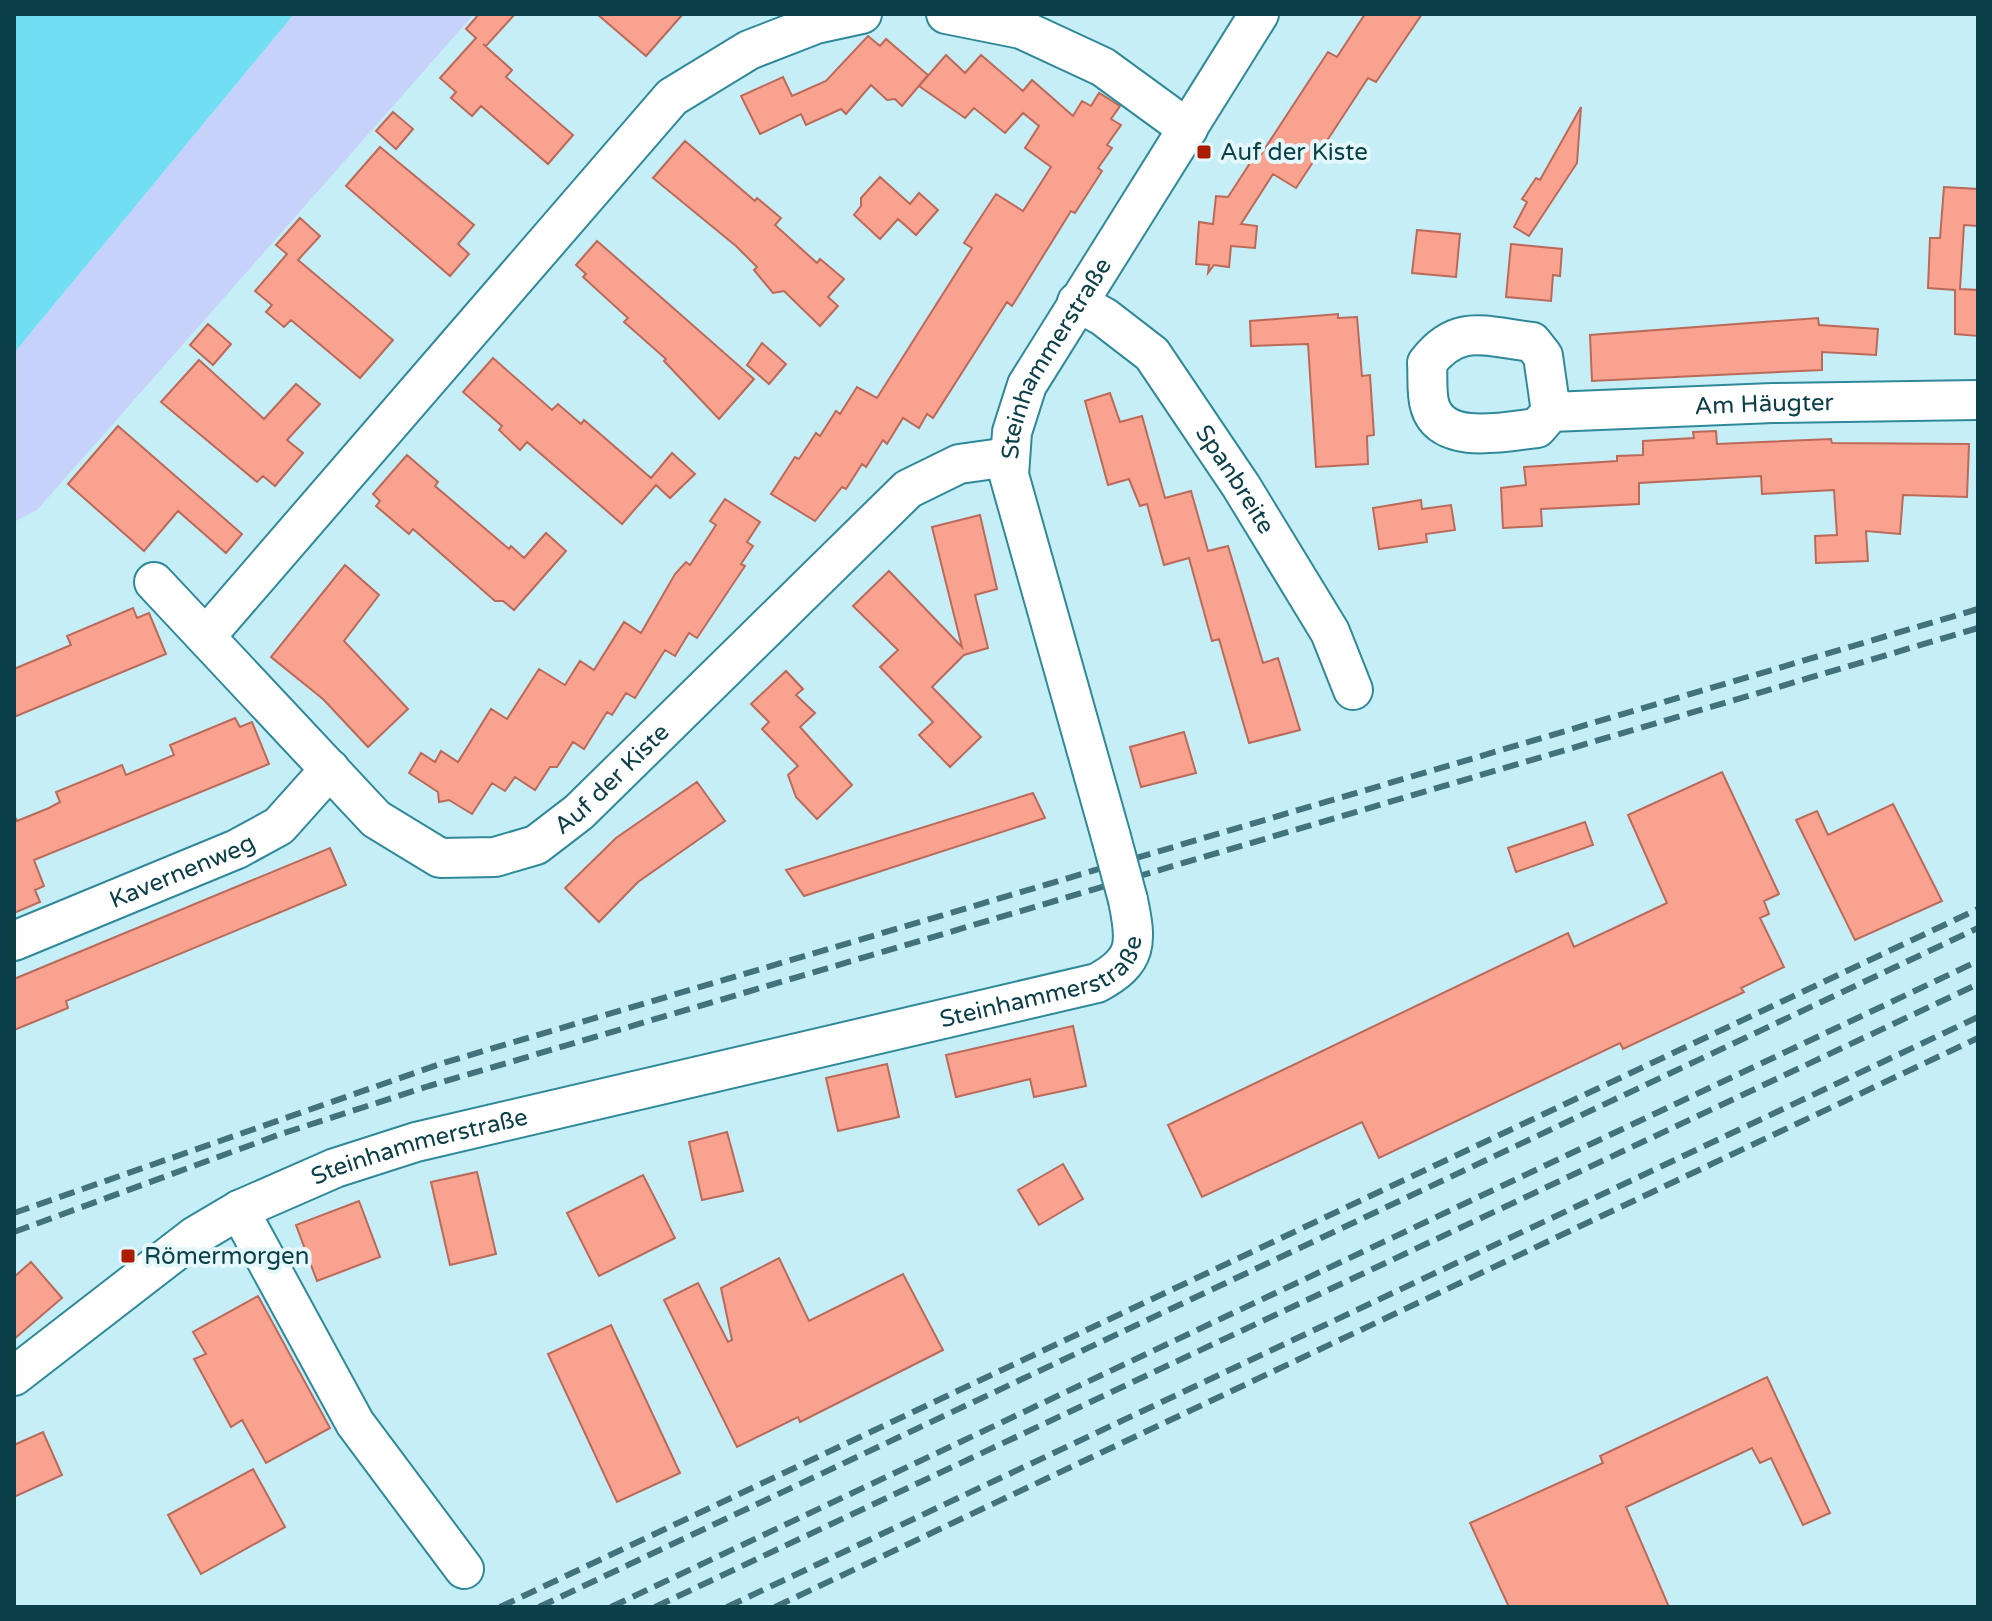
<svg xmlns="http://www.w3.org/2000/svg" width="1992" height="1621" font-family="'Varela Round',sans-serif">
<rect width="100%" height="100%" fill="#c6eef7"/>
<path fill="#c6d2f9" d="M 294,14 L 474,14 L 37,510 L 14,522 L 14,353 Z"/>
<path fill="#72def3" d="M 14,14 L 294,14 L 14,353 Z"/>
<path fill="#f9a290" stroke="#bb6959" stroke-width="2" d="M 479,14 L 515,14 L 486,46 L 483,44 L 512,70 L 506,77 L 573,135 L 548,164 L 481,106 L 472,116 L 451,98 L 456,92 L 440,78 L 476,38 L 466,29 Z
M 597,14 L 683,14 L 646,56 Z
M 1365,14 L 1422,14 L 1376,82 L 1368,78 L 1296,188 L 1273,174 L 1241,224 L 1257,226 L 1255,248 L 1231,246 L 1229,267 L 1214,265 L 1208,273 L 1209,265 L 1196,264 L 1199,222 L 1213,224 L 1216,196 L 1228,197 L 1252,160 L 1256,162 L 1328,52 L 1337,57 Z
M 868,36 L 880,46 L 886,39 L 928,75 L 902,106 L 895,99 L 887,100 L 871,85 L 846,114 L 841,109 L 806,125 L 801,114 L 760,134 L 741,96 L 783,77 L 792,96 L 826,81 Z
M 946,55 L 965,73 L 981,55 L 1023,91 L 1032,80 L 1073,116 L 1082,101 L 1091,106 L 1099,93 L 1120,106 L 1111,119 L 1121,125 L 1107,145 L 1112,148 L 1098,168 L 1102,171 L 1075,213 L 1071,211 L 1012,306 L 1007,302 L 933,418 L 927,414 L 919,428 L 903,418 L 887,444 L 883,440 L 866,467 L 862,464 L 846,489 L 842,487 L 815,521 L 771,494 L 795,457 L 799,459 L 816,433 L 820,436 L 836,411 L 840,414 L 857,387 L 877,398 L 972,248 L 964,243 L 996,194 L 1023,211 L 1051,167 L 1025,148 L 1039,126 L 1023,113 L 1005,133 L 974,108 L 965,118 L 919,86 Z
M 1581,107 L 1577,163 L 1529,236 L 1514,227 L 1527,202 L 1522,199 L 1536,178 L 1540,180 Z
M 393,112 L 413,129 L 396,149 L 376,131 Z
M 685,141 L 755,201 L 757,198 L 781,218 L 775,225 L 817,263 L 820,259 L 844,279 L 828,297 L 838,306 L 820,326 L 784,291 L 773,293 L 754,270 L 757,267 L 736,246 L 653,178 Z
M 380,147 L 474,225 L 458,244 L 469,254 L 450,276 L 346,186 Z
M 880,177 L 910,204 L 919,193 L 938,210 L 916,235 L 898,219 L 880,239 L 854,215 L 861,206 L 861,198 Z
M 1944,187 L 1978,189 L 1978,226 L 1964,225 L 1960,289 L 1978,290 L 1978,336 L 1955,334 L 1955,290 L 1928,288 L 1930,238 L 1940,238 Z
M 300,218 L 320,236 L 298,260 L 393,340 L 360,378 L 291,320 L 284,327 L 266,312 L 272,305 L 255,291 L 287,254 L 276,245 Z
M 1417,230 L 1460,234 L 1456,277 L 1412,273 Z
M 597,241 L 754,379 L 719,419 L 664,361 L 666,359 L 624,322 L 628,318 L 583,277 L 586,274 L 576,265 Z
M 1511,244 L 1562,249 L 1560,276 L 1553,275 L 1551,301 L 1506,297 Z
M 1338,314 L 1338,318 L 1357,317 L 1362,376 L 1370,375 L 1374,435 L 1367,436 L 1368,464 L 1316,467 L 1308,344 L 1251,346 L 1250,321 Z
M 1818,318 L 1819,325 L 1878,329 L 1876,355 L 1822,352 L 1822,370 L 1592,381 L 1590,335 Z
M 208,324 L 231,344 L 213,365 L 190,345 Z
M 762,343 L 786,364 L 769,384 L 747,365 Z
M 493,358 L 552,410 L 558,404 L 581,424 L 584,420 L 651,478 L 672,453 L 695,474 L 670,498 L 656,485 L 622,524 L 527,442 L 520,450 L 499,430 L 502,426 L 463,392 Z
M 199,360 L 264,419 L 296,384 L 320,404 L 287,440 L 303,453 L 275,486 L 263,476 L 257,482 L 161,402 Z
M 1110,393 L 1120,422 L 1142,416 L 1165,498 L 1191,491 L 1208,551 L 1228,546 L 1263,663 L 1278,658 L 1300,730 L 1249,743 L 1219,639 L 1212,641 L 1189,558 L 1164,565 L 1147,504 L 1140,506 L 1129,479 L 1108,485 L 1085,401 Z
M 118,426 L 242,534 L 226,553 L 178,511 L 144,551 L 68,484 Z
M 1716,431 L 1717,444 L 1831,439 L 1832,443 L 1969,444 L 1967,497 L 1903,495 L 1900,534 L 1866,531 L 1868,561 L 1816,563 L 1815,536 L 1837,535 L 1834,490 L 1762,494 L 1761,476 L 1639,483 L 1639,504 L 1541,509 L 1542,526 L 1503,528 L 1501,488 L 1526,485 L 1524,467 L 1617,461 L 1617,456 L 1643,455 L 1643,441 L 1694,438 L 1693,432 Z
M 407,455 L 438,482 L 435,486 L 509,549 L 511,546 L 524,558 L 546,533 L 566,551 L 514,610 L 503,601 L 495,601 L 413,529 L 409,534 L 376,506 L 380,501 L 373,494 Z
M 725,499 L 760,522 L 747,542 L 753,546 L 741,564 L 745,566 L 697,638 L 689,633 L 675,656 L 665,650 L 635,698 L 626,693 L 612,715 L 607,712 L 584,749 L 573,742 L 557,767 L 550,767 L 535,790 L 515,777 L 505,791 L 492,783 L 472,814 L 449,800 L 439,802 L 438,792 L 409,773 L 421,753 L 435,762 L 441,751 L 458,762 L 491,709 L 507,719 L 539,669 L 565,685 L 580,661 L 594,670 L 624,622 L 641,633 L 675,574 L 686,562 L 690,565 L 716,525 L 710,521 Z
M 1421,500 L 1422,509 L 1451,505 L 1455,530 L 1426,534 L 1427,542 L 1379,549 L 1373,508 Z
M 980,515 L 997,589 L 975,595 L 988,648 L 964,655 L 932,687 L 981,737 L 950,767 L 919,735 L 933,722 L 880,667 L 898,650 L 853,606 L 889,571 L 962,647 L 932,527 Z
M 345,565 L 379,595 L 344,641 L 408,709 L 368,747 L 323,699 L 271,657 Z
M 133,608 L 137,618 L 149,613 L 166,654 L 14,717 L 14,669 L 71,645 L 67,636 Z
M 786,671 L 803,689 L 796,695 L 815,713 L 800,727 L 852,785 L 817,819 L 796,797 L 788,775 L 798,766 L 762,729 L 769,722 L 751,704 Z
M 235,718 L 240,727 L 252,722 L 269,764 L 34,860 L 44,886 L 35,890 L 40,902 L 14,913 L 14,815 L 17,821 L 49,808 L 60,802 L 56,792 L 122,765 L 126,775 L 174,755 L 170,745 Z
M 1184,732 L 1196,773 L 1141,787 L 1130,747 Z
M 1722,772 L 1779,894 L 1764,901 L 1769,914 L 1760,918 L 1784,967 L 1741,988 L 1744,992 L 1623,1049 L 1620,1043 L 1379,1158 L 1362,1122 L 1202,1197 L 1168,1125 L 1568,933 L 1574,947 L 1667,903 L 1628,815 Z
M 697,782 L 725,821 L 638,882 L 599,922 L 565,888 L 616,838 Z
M 1033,793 L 1045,818 L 804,896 L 786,870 Z
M 1893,804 L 1942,901 L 1855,940 L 1796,820 L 1817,811 L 1828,835 Z
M 1585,822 L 1593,845 L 1516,872 L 1508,848 Z
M 330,848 L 346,885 L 66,1001 L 68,1008 L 14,1030 L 14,979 Z
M 1073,1026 L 1086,1086 L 1034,1097 L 1030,1079 L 956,1097 L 946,1055 Z
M 887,1064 L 899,1117 L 838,1131 L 826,1078 Z
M 727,1132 L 743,1191 L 702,1200 L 689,1142 Z
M 1063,1164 L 1083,1199 L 1039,1225 L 1018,1190 Z
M 477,1172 L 496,1254 L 450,1265 L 431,1182 Z
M 643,1175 L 675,1238 L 599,1276 L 567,1213 Z
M 359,1201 L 380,1257 L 317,1281 L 296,1225 Z
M 779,1258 L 809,1321 L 903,1274 L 943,1350 L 800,1422 L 798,1417 L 737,1447 L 664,1300 L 698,1283 L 728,1342 L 732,1340 L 721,1288 Z
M 31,1262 L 62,1298 L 14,1339 L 14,1277 Z
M 258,1296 L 330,1428 L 266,1463 L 242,1420 L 231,1427 L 194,1359 L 206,1354 L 193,1332 Z
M 611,1325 L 680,1473 L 617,1502 L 548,1354 Z
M 1767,1377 L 1830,1513 L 1803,1525 L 1771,1458 L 1760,1463 L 1752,1448 L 1626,1507 L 1669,1607 L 1509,1607 L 1470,1523 L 1603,1463 L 1600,1456 Z
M 43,1432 L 62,1475 L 14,1497 L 14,1445 Z
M 253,1469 L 285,1527 L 201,1574 L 168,1515 Z"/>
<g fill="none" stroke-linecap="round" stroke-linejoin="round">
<defs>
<g id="minor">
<path d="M 946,14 L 1021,29 L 1103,67 L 1188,129"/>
<path id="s1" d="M 1077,302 L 1104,317 L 1152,354 L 1241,486 L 1330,632 L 1353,690"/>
<path id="s2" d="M 1551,412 L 1543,356 L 1532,342 C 1486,337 1458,322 1427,363 C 1428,376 1426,394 1430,406 C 1442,447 1508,431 1537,428 L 1551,412 L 1773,403 L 1978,400"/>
<path id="s3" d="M 154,582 L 376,819 L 440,858 L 495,857 L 536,845 L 579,812 L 908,489 L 959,464 L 1009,457"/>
<path d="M 207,635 L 672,97 L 749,50 L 816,24 L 862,14"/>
<path id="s4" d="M 1111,837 L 1009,475 L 1012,432 L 1027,385 L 1259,14"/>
<path id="s5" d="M 14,941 L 237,849 L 279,826 L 330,769"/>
<path d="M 239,1210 L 355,1423 L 464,1569"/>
<path id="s6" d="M 14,1376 L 195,1236 L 239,1210 L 335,1168 L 416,1142 L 1097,983 C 1138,961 1137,943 1128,900"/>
</g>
</defs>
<use href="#minor" stroke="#2f8999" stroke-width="42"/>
<use href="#minor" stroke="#fff" stroke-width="38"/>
<path stroke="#42737c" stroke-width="6" stroke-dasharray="16 8" stroke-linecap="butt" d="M 14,1213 L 443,1063 L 1978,609
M 14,1232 L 278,1135 L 429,1086 L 1978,628
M 500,1607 L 1978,909
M 539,1607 L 1978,928
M 611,1607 L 1978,961
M 655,1607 L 1978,984
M 727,1607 L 1978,1017
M 775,1607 L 1978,1038"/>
<defs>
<path id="minor-bridge" d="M 1111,837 L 1128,900"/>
</defs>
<use href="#minor-bridge" stroke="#2f8999" stroke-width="42" stroke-linecap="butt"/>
<use href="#minor-bridge" stroke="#fff" stroke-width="38"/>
</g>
<g fill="#ac1d00" stroke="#e4f8fc" stroke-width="3">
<rect x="1196" y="144" width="16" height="16" rx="4"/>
<rect x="120" y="1248" width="16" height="16" rx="4"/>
</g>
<g text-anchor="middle" stroke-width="8" stroke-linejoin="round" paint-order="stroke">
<g font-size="24" fill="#0c4049" stroke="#e4f8fc" text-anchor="start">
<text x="1220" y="160">Auf der Kiste</text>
<text x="144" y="1264">Römermorgen</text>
</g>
<g font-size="24" fill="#0c4049" stroke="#e4f8fc">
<text dy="8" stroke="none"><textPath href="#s4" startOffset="504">Steinhammerstraße</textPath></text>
<text dy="8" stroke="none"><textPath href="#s2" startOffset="586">Am Häugter</textPath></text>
<text dy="8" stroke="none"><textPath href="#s1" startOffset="242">Spanbreite</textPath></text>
<text dy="8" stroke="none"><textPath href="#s3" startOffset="598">Auf der Kiste</textPath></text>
<text dy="8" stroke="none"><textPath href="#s5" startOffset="182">Kavernenweg</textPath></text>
<text dy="8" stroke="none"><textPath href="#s6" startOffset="1120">Steinhammerstraße</textPath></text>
<text dy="8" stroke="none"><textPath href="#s6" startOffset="472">Steinhammerstraße</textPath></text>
</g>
</g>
<rect width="1992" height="1621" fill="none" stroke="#0c4049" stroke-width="32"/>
</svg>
